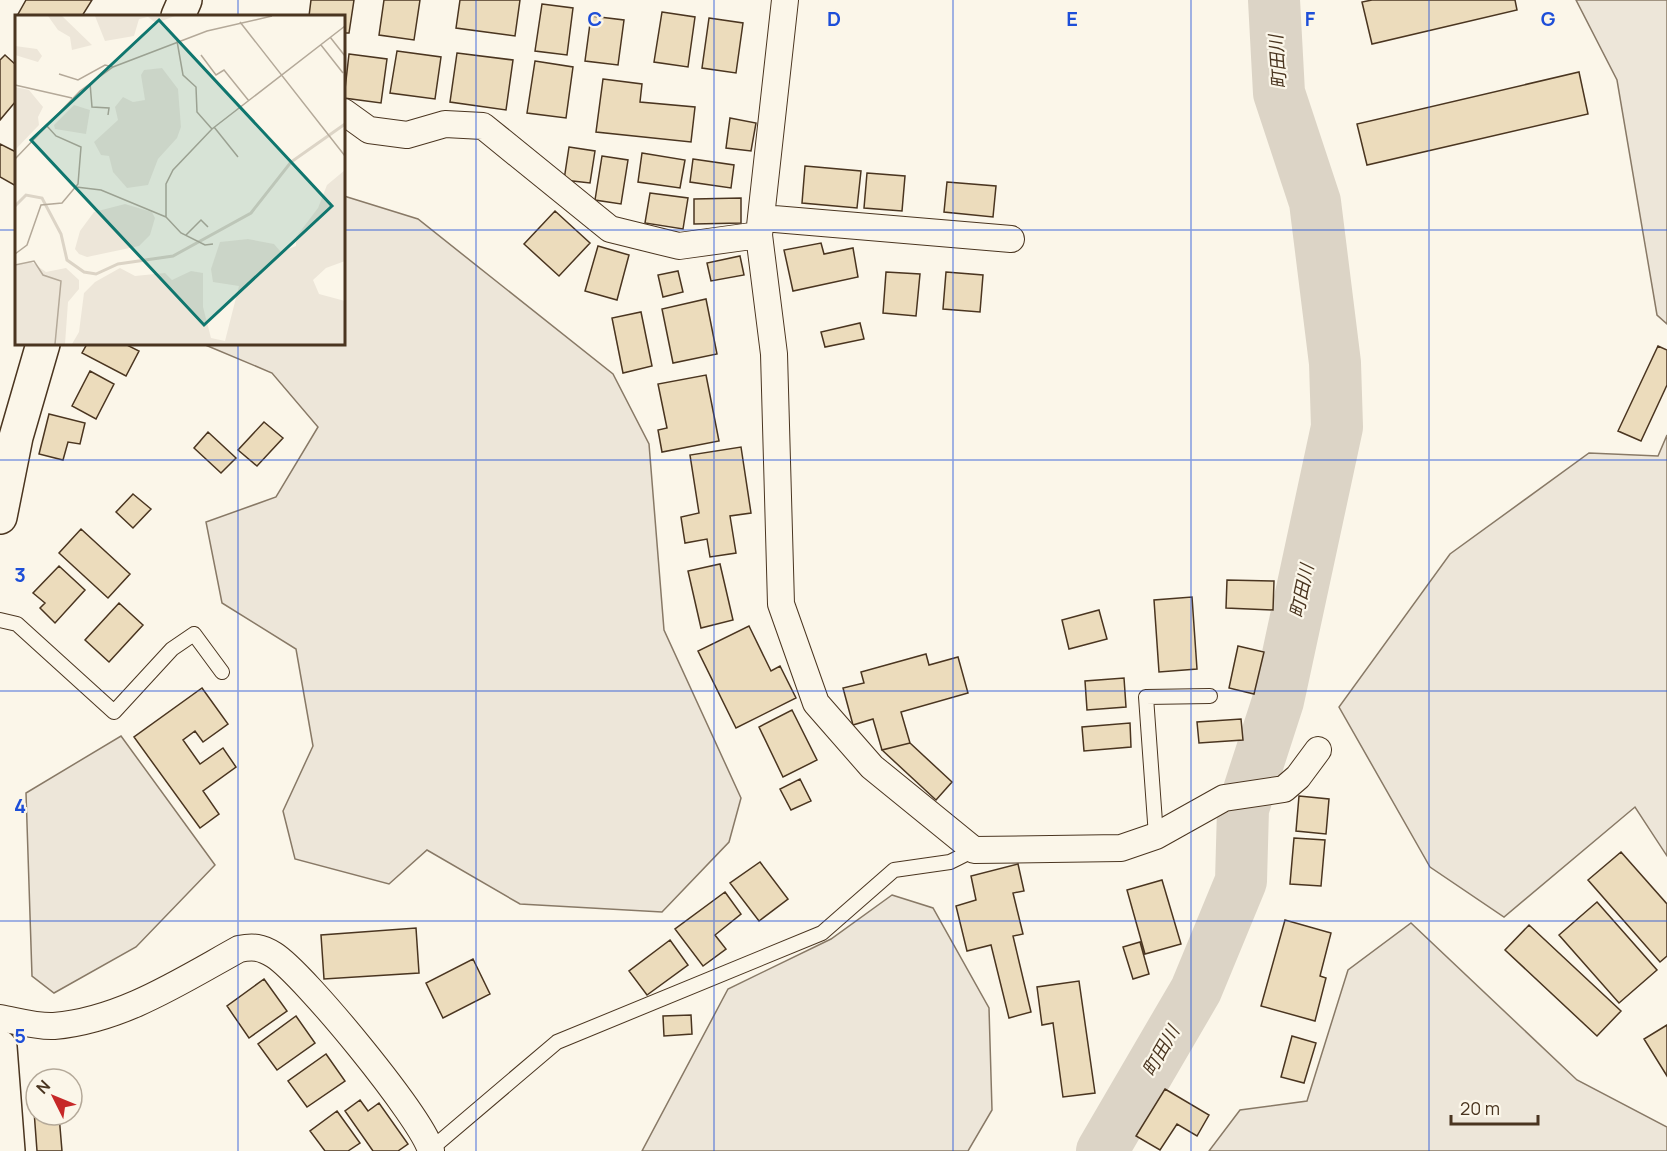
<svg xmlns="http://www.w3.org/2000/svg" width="1667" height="1151" font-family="Manrope,'Noto Sans JP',sans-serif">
<rect width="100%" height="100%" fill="#fbf6e9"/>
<path fill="#ede6d9" stroke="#887966" stroke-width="1.5" d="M 1576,0 L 1667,0 L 1667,324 L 1657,315 L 1617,80 Z
M 344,196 L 418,219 L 613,374 L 649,444 L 664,630 L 741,798 L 729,842 L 662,912 L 520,904 L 427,850 L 389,884 L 295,859 L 283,811 L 313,746 L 296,649 L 222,603 L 206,522 L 276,497 L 318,427 L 272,373 L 203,344 L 344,344 Z
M 1667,435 L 1667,856 L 1635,807 L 1504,917 L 1430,867 L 1339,707 L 1450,554 L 1589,453 L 1658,456 Z
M 121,736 L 215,865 L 136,947 L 54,993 L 32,976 L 26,793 Z
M 892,895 L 933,908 L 989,1008 L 992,1110 L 968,1151 L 642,1151 L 728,989 L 831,939 Z
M 1411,923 L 1577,1080 L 1667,1127 L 1667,1151 L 1209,1151 L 1240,1110 L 1307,1101 L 1348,970 Z"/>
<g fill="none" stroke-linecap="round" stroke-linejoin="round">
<path stroke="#dcd4c6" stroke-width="52" d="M 1102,1151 L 1196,990 L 1241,881 L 1243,809 L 1278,701 L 1337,427 L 1335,363 L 1315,202 L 1279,93 L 1274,0"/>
</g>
<path fill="#ecdcbc" stroke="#4a3520" stroke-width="1.5" d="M 26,0 L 92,0 L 82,16 L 17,16 Z
M 311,0 L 354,0 L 349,33 L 344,33 L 344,16 L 309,16 Z
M 384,0 L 420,0 L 414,40 L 379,35 Z
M 460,0 L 520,0 L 515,36 L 456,28 Z
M 1372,0 L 1515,0 L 1517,10 L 1372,44 L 1362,2 Z
M 542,4 L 573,8 L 567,55 L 535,51 Z
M 662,12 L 695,17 L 688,67 L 654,62 Z
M 591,16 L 624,20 L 618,65 L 585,61 Z
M 709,18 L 743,23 L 736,73 L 702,68 Z
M 397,51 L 441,57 L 435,99 L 390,93 Z
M 457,53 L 513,60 L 506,110 L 450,102 Z
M 349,54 L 387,59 L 381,103 L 344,98 Z
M 5,55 L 16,65 L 16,101 L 0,120 L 0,60 Z
M 535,61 L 573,67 L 566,118 L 527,113 Z
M 1579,72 L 1588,114 L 1367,165 L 1357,124 Z
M 603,79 L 642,84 L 640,102 L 695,107 L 691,142 L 596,132 Z
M 730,118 L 756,123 L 751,151 L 726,148 Z
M 0,144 L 16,152 L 16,186 L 0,177 Z
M 569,147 L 595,151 L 590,183 L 564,180 Z
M 642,153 L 685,160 L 680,188 L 638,182 Z
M 602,156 L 628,160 L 621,204 L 595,200 Z
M 693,159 L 734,165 L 731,188 L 690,182 Z
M 805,166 L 861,171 L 857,208 L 802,203 Z
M 867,173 L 905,176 L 902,211 L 864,208 Z
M 947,182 L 996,186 L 993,217 L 944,212 Z
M 650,193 L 688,198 L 683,229 L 645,223 Z
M 741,198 L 741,223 L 694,224 L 694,199 Z
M 555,211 L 590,243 L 559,276 L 524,244 Z
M 821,243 L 824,254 L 853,248 L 858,277 L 793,291 L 784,250 Z
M 598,246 L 629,255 L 617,300 L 585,291 Z
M 740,256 L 744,275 L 711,281 L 707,263 Z
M 678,271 L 683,292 L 663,297 L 658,275 Z
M 886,272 L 920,274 L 916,316 L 883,313 Z
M 946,272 L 983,275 L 980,312 L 943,309 Z
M 706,299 L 717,354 L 673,363 L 662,309 Z
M 641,312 L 652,366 L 623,373 L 612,318 Z
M 860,323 L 864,339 L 825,347 L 821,332 Z
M 87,344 L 125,344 L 139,351 L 126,376 L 82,353 Z
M 1658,346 L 1667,350 L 1667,385 L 1641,441 L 1618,431 Z
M 90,371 L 114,384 L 96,419 L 72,406 Z
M 706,375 L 719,441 L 662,452 L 658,430 L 667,428 L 658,384 Z
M 49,414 L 85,423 L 80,444 L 68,442 L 63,460 L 39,454 Z
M 264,422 L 283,438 L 257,466 L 238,450 Z
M 208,432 L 236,458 L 221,473 L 194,448 Z
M 741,447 L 751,513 L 730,516 L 736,553 L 710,557 L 707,539 L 685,543 L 681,517 L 699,513 L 690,455 Z
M 133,494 L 151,509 L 133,528 L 116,512 Z
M 81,529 L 130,574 L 108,598 L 59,553 Z
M 720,564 L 733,620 L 701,628 L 688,571 Z
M 59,566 L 85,590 L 55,623 L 40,608 L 45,603 L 33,593 Z
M 1227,580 L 1274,581 L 1273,610 L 1226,608 Z
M 1192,597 L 1197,669 L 1159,672 L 1154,600 Z
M 119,603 L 143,625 L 109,662 L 85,640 Z
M 1099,610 L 1107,639 L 1069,649 L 1062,620 Z
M 749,626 L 771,671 L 780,666 L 796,698 L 736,728 L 698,651 Z
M 1238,646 L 1264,652 L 1254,694 L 1229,688 Z
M 926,654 L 929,665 L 958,657 L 968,693 L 901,712 L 910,743 L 882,750 L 873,719 L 853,725 L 843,688 L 864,683 L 861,672 Z
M 1124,678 L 1126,707 L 1087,710 L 1085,681 Z
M 202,688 L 228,724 L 203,742 L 195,731 L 183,740 L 200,764 L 223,748 L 236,767 L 203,791 L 219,814 L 200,828 L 134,737 Z
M 792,710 L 817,760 L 783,777 L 759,727 Z
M 1241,719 L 1243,740 L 1199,743 L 1197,722 Z
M 1130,723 L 1131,747 L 1084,751 L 1082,727 Z
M 910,743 L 952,782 L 936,800 L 882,750 Z
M 800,779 L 811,801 L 791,810 L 780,789 Z
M 1299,796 L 1329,799 L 1326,834 L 1296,831 Z
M 1294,838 L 1325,840 L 1321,886 L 1290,884 Z
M 1621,852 L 1667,904 L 1667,956 L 1660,962 L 1588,880 Z
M 760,862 L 788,899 L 759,921 L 730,883 Z
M 1018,864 L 1024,891 L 1013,893 L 1023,934 L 1013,936 L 1031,1012 L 1009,1018 L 991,945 L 967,951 L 956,906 L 976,900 L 971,876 Z
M 1162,880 L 1181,944 L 1145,954 L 1127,890 Z
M 725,892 L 741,914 L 715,935 L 726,949 L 703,966 L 675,929 Z
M 1597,902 L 1657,970 L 1619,1003 L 1559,935 Z
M 1285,920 L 1331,933 L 1320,976 L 1326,978 L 1315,1021 L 1261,1006 Z
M 1529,925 L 1621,1011 L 1597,1036 L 1505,950 Z
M 416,928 L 419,973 L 324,979 L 321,935 Z
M 670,940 L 688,965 L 647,995 L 629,971 Z
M 1140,942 L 1149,974 L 1133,979 L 1123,947 Z
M 473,959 L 490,994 L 443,1018 L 426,983 Z
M 264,979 L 287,1011 L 249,1038 L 227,1006 Z
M 1079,981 L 1095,1093 L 1063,1097 L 1053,1023 L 1042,1025 L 1037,987 Z
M 691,1015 L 692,1034 L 664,1036 L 663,1016 Z
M 296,1016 L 315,1043 L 277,1070 L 258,1044 Z
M 1667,1025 L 1667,1076 L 1644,1039 Z
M 1292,1036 L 1316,1043 L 1304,1083 L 1281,1077 Z
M 326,1054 L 345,1081 L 307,1107 L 288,1081 Z
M 32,1084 L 36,1084 L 36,1115 L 59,1115 L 62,1151 L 37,1151 Z
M 1165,1089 L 1209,1115 L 1197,1136 L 1177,1124 L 1160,1150 L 1136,1136 Z
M 360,1100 L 368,1111 L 379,1103 L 408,1144 L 398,1151 L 373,1151 L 345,1111 Z
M 337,1111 L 360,1143 L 348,1151 L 325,1151 L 310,1131 Z"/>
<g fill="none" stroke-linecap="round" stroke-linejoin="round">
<defs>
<path id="lane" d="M 0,620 L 17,624 L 114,712 L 172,649 L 194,634 L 222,672
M 1156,836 L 1146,697 L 1210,696
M 431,1149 L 557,1042 L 822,933 L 894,870 L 950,862 L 974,850"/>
<path id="street" d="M 785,0 L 759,235 L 774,354 L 781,604 L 816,703 L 872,767 L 974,850 L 1121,848 L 1156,836 L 1224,798 L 1284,789 L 1298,777 L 1318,750
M 344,112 L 369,130 L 407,135 L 445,124 L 483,126 L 610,229 L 679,246 L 759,235
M 762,218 L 1011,239
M 0,1018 C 17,1021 37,1027 54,1026 C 122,1020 181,981 239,949 C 253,946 261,947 274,955 C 304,974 423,1119 431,1151"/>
<path id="primary" d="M 178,16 L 185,0
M 0,517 L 16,437 L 43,344
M 0,1047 L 8,1151"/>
</defs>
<use href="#lane" stroke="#4a3520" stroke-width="16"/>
<use href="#street" stroke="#4a3520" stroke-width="28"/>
<use href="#primary" stroke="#4a3520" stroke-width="36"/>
<use href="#lane" stroke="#fbf6e9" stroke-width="14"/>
<use href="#street" stroke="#fbf6e9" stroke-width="26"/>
<use href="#primary" stroke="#fbf6e9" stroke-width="33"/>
</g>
<path fill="none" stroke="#1d4ed8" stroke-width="1.5" stroke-opacity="0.55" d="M 238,0 L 238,16M 476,0 L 476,1151M 714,0 L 714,1151M 953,0 L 953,1151M 1191,0 L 1191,1151M 1429,0 L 1429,1151M 0,230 L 16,230M 344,230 L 1667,230M 238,344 L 238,1151M 0,460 L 1667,460M 0,691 L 1667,691M 0,921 L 1667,921"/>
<g text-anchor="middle" stroke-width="4.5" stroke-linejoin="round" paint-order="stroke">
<g font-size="18" font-style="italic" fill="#4a3520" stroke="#fbf6e9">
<text transform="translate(1278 62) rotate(-94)" y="6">町田川</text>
<text transform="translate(1302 591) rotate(-78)" y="6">町田川</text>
<text transform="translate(1161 1051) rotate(-60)" y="6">町田川</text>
</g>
</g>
<g transform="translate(15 15)">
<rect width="330" height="330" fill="#fbf6e9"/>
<path d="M 33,1 L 47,1 L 77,30 L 57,35 L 55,22 L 43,15 ZM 80,1 L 160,1 L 141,8 L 133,2 L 124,4 L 119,21 L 90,26 ZM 0,31 L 22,34 L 27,41 L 23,47 L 0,40 ZM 147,53 L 163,74 L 166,112 L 162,123 L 143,144 L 133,170 L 112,173 L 98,157 L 94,141 L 86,140 L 79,127 L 103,105 L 100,92 L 108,82 L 118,87 L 130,85 L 126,60 L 129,55 ZM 0,72 L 14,75 L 28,92 L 23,102 L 24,110 L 0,135 ZM 59,90 L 75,95 L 71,119 L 40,114 L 39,110 ZM 330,155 L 330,246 L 311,253 L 298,265 L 304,279 L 330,286 L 330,329 L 57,329 L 64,317 L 69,278 L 80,267 L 105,253 L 120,261 L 150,258 L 157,265 L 176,256 L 188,258 L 188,292 L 196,323 L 210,326 L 224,271 L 198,267 L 196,254 L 205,227 L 233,224 L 259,229 L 266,237 L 281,231 L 281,222 L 303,193 L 312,170 ZM 110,189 L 137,197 L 140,203 L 135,220 L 124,231 L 72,242 L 64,239 L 60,234 L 65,216 L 79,197 ZM 15,246 L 31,257 L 51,253 L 64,265 L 64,274 L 53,287 L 50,329 L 0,329 L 0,251 Z" fill="#ede6d9"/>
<path fill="none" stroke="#dcd4c6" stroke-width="3" d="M 0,191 L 11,180 L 27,183 L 46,219 L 52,245 L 69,257 L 81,259 L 103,249 L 158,241 L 236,198 L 276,147 L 330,109"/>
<path fill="none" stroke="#b4a999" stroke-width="1.5" d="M 225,7 L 330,141M 315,22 L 330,41M 162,26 L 168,60 L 181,72 L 182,97 L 197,114M 306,30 L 328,58M 186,40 L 201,60 L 209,55 L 234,86M 44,59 L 63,65 L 90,50 L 98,52M 75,68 L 77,92 L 94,93 L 93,100M 0,70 L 57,83M 199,112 L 223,142M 0,144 L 65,76 L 98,52 L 192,16 L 257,1M 61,172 L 86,175 L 151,202M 171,220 L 186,205 L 193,212M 198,229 L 190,230 L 166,218 L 151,202 L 151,169 L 158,155 L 197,114 L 330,11M 0,239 L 12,230 L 26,190 L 47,188 L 63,169 L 66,132 L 41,121 L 31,110M 0,250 L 19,246 L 28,260 L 46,266 L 40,329"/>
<path fill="#0f766e" fill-opacity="0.15" stroke="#0f766e" stroke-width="3" d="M 144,5 L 317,191 L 189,310 L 16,125 Z"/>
<rect width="330" height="330" fill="none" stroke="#4a3520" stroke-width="3"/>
</g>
<g font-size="20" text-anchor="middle" font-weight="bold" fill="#1d4ed8" stroke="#fbf6e9" stroke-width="4.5" stroke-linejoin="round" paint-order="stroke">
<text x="595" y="26">C</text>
<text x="834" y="26">D</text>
<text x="1072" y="26">E</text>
<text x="1310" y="26">F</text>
<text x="1548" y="26">G</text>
<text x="20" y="582">3</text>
<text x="20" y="813">4</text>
<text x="20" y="1043">5</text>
</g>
<g transform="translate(54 1097) rotate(313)"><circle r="28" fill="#fbf6e9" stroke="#b4a999" stroke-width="1.5"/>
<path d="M0-4.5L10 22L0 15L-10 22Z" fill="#c62828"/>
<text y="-9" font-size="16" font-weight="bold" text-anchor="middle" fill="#4a3520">N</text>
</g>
<path d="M1451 1115v9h87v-9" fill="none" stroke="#4a3520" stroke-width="3"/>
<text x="1460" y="1115" font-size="18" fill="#4a3520" stroke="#fbf6e9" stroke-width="4.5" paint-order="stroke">20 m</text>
</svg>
